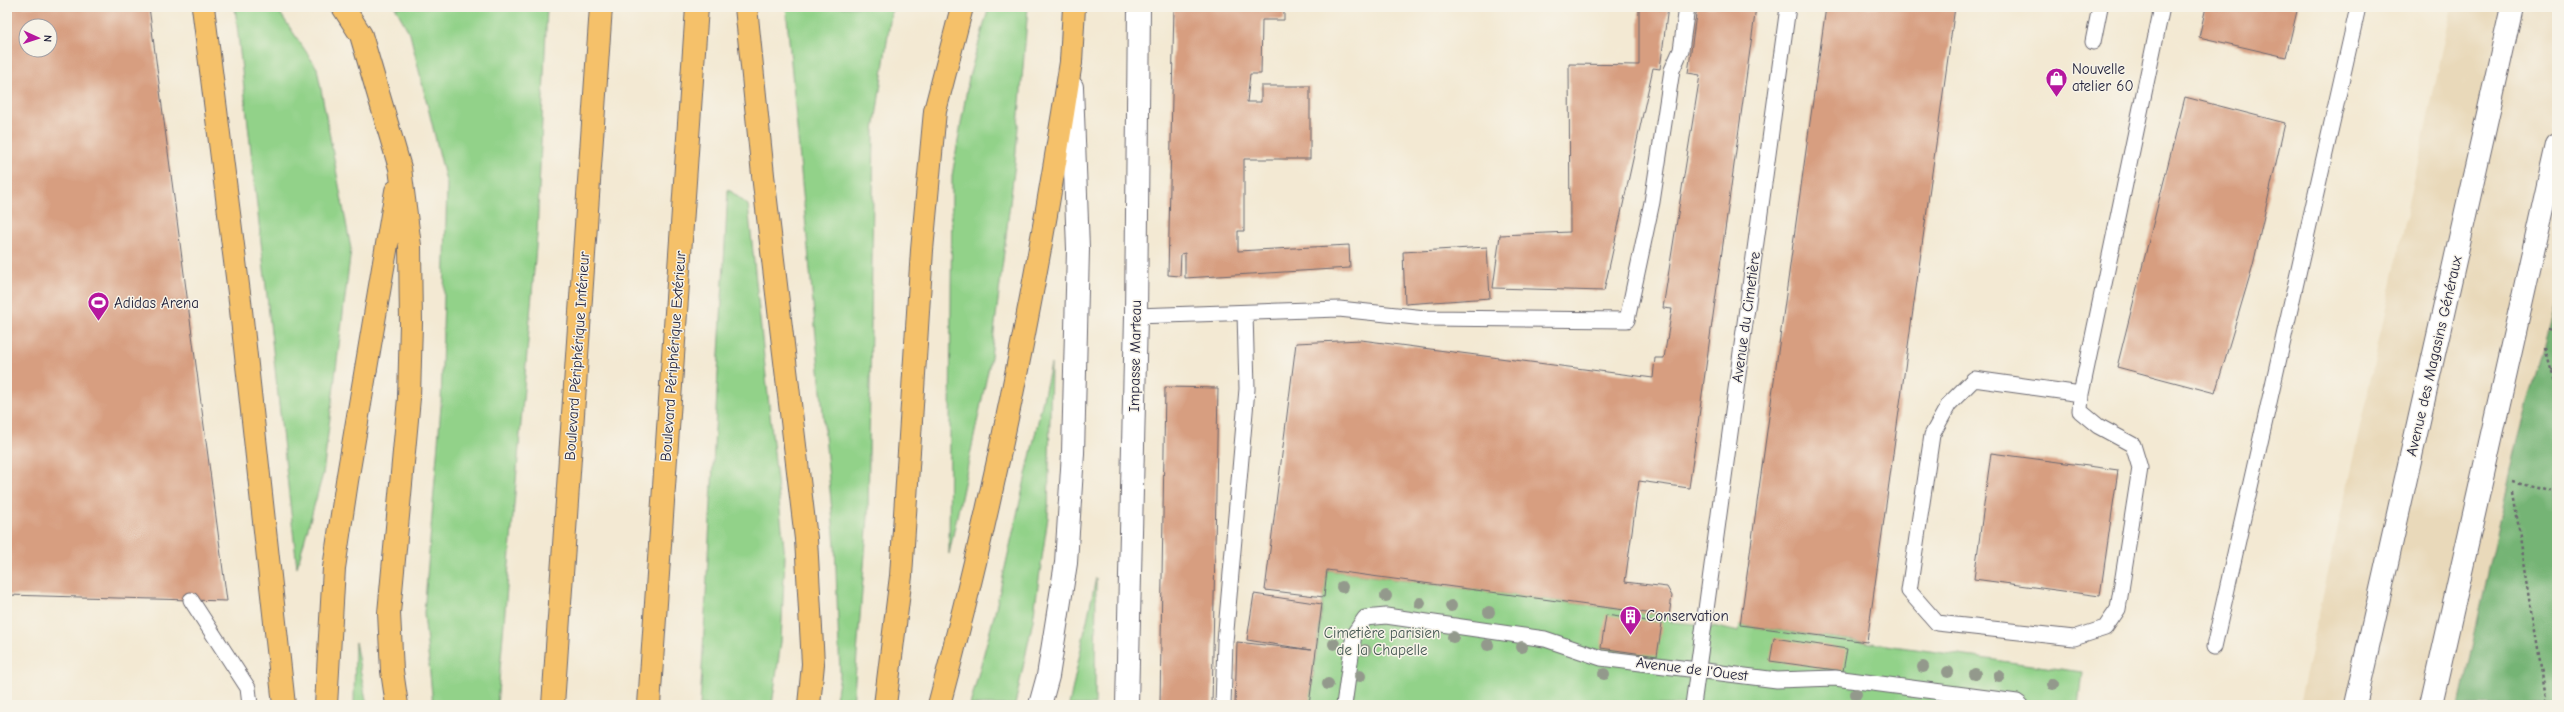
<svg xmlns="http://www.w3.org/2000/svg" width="2564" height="712" font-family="'Comic Neue',sans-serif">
<rect width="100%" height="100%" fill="#f7f3e8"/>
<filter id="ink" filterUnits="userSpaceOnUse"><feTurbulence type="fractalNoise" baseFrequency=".025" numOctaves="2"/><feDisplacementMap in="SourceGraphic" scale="8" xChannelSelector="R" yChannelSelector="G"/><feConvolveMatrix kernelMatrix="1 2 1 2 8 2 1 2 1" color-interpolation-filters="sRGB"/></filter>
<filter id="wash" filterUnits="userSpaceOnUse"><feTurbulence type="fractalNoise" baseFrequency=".012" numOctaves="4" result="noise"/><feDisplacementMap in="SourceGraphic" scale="16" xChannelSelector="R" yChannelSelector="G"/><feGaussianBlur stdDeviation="0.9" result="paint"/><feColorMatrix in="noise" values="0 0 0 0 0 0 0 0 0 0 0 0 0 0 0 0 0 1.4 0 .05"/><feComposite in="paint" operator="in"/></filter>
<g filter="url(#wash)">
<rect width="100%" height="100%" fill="#f3e9d3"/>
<path fill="#e9d9ba" d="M 2452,7 L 2557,7 L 2557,705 L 2299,705 Z"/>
<path fill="#92d289" stroke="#5a7a62" d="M 235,7 L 276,7 L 317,68 L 351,249 L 323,474 L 297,567 Z
M 395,7 L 547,7 L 537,235 L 497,705 L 433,705 L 424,613 L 441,406 L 447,185 L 410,34 Z
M 786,7 L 892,7 L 874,131 L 868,516 L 853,705 L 835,705 L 840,675 L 835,545 Z
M 989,7 L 1028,7 L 1015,163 L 991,357 L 949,554 L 952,176 L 969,77 Z
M 728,189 L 748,205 L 785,557 L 781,642 L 772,705 L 700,705 Z
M 1051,364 L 1048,517 L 1033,620 L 1015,705 L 970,705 L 995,612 Z
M 1327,570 L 1669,616 L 1672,616 L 1671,622 L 1696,624 L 1696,627 L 1712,628 L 1713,626 L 1739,632 L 1740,625 L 2082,672 L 2078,705 L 1309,705 Z
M 1096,578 L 1095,705 L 1069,705 Z
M 355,642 L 367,705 L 354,705 Z"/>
<path fill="#75b475" stroke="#4c6b58" d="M 2557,295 L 2557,705 L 2459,705 L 2516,448 Z"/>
<g id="blocks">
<path fill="#d79e80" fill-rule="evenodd" d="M 7,7 L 149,7 L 227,601 L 7,595 ZM 26,26 L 50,26 L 50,50 L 26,50 Z
M 1174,7 L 1284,7 L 1284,20 L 1262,20 L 1261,74 L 1250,74 L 1247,102 L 1261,102 L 1261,86 L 1310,86 L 1310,159 L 1244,159 L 1244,231 L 1238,231 L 1238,251 L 1349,245 L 1350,268 L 1185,278 L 1185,253 L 1181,254 L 1180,276 L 1168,275 Z
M 1639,7 L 1668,7 L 1660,69 L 1653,68 L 1604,291 L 1493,288 L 1500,235 L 1570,232 L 1569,64 L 1639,65 Z
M 1697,7 L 1756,7 L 1689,488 L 1639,481 L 1625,582 L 1667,587 L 1672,596 L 1669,616 L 1327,570 L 1324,597 L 1265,590 L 1296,343 L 1361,340 L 1653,378 L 1655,358 L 1664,358 L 1672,309 L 1663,308 L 1700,75 L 1688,73 Z
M 1826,7 L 1955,7 L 1867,642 L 1740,625 Z
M 2206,7 L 2298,7 L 2286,57 L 2199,37 Z
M 2185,97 L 2285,123 L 2253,265 L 2215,393 L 2117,367 Z
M 1487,247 L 1490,298 L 1405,304 L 1403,252 Z
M 1165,387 L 1218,388 L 1212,705 L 1160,705 Z
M 1991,453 L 2118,470 L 2100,596 L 1974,579 Z
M 1254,594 L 1322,604 L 1309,705 L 1235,705 L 1237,642 L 1311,650 L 1247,640 Z
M 1606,615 L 1662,623 L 1657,656 L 1601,648 Z
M 1774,638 L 1847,649 L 1843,671 L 1770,661 Z"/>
</g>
</g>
<g filter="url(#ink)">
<use href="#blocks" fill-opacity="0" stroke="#6b6870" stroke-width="1"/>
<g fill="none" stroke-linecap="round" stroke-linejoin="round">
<defs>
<path id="service" d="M 2093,42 L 2100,7
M 1136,316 L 1339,309 L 1425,318 L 1627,320 L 1652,202 L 1672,70 L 1681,50 L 1687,7
M 2081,394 L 1974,379 L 1949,404 L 1932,435 L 1909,591 L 1937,623 L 2074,638 L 2105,628 L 2118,609 L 2140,468 L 2133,445 L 2098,426 L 2080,411 L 2081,394 L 2162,7
M 191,600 L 248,688 L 250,705
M 2214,647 L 2358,7
M 1223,705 L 1225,642 L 1247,389 L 1245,313
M 1344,705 L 1354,634 L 1365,618 L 1386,616 L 1545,639 L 1601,658 L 1777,680 L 1835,678 L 2017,702 L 2021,705
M 1693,705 L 1788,7"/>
<path id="minor" d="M 1040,705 L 1048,676 L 1066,563 L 1073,453 L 1078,249 L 1072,87
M 1127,705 L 1136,316 L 1139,7
M 2355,705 L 2512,7
M 2431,705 L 2557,145"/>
<path id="primary" d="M 1071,62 L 1074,7"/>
<path id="trunk" d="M 343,7 L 361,35 L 400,168 L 410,246 L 411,323 L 409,398 L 389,613 L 392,671 L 397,705
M 746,7 L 763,175 L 806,539 L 813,664 L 809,705
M 326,705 L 334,568 L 347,481 L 396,191
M 553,705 L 601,7
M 649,705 L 697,7
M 939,705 C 996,493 1038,278 1071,62"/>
<path id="motorway" d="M 203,7 L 240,301 L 284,705
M 885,705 L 901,576 L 922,250 L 935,111 L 962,7"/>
</defs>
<use href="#service" stroke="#6b6870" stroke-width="17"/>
<use href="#minor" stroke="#6b6870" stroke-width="24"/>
<use href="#primary" stroke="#6b6870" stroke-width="24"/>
<use href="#trunk" stroke="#6b6870" stroke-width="24"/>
<use href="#motorway" stroke="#6b6870" stroke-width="24"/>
<path stroke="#6b6870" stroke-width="2.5" stroke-dasharray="3 3" stroke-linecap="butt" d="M 2548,329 L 2557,331
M 2545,349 L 2557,389
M 2551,370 L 2557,371
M 2513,482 L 2557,493
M 2513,492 L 2547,705"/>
<use href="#service" stroke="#fff" stroke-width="15"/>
<use href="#minor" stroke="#fff" stroke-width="22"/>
<use href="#primary" stroke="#f5c16b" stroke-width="22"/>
<use href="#trunk" stroke="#f5c16b" stroke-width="22"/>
<use href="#motorway" stroke="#f5c16b" stroke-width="22"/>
</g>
<g fill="#93998c">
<circle cx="1342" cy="587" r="6"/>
<circle cx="1386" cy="596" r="6"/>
<circle cx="1420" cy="603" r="6"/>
<circle cx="1451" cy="606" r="6"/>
<circle cx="1489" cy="612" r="6"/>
<circle cx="1453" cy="637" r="6"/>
<circle cx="1334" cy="644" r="6"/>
<circle cx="1488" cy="645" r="6"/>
<circle cx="1522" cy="647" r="6"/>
<circle cx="1365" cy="650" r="6"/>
<circle cx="1923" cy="667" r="6"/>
<circle cx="1948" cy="672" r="6"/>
<circle cx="1604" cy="674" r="6"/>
<circle cx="1975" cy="674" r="6"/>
<circle cx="1360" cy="676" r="6"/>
<circle cx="1999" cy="676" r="6"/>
<circle cx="1328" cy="684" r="6"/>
<circle cx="2053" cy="684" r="6"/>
<circle cx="1856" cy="694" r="6"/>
</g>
</g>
<defs>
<symbol id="shop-pin" viewBox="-11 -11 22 30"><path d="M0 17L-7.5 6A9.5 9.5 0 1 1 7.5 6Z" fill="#b5179e" stroke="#f7f3e8"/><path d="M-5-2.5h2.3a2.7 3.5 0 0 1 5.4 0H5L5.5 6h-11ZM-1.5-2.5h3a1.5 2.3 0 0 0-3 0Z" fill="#fff"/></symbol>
<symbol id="stadium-pin" viewBox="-11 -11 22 30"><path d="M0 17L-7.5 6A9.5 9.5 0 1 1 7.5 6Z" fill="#b5179e" stroke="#f7f3e8"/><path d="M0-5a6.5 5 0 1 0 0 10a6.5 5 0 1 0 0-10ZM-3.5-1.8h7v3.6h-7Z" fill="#fff"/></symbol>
<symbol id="building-pin" viewBox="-11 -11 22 30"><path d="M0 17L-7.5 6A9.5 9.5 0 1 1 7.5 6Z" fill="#b5179e" stroke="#f7f3e8"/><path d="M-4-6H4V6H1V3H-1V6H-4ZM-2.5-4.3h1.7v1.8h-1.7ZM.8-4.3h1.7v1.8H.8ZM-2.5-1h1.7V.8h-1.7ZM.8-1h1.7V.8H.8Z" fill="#fff"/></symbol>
</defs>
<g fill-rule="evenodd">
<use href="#shop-pin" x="2044" y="66" width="25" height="34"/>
<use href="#stadium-pin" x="86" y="290" width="25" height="34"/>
<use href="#building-pin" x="1618" y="604" width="25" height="34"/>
</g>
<g text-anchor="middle" stroke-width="3" stroke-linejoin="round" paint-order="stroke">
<g font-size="15" fill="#22223b" stroke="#f7f3e8" text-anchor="start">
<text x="2072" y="74">Nouvelle<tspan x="2072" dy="17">atelier 60</tspan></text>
<text x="114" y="308">Adidas Arena</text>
<text x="1646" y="621">Conservation</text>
</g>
<g font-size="15" fill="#22223b" stroke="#f7f3e8">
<text transform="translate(1746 317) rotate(-82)" y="5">Avenue du Cimetière</text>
<text transform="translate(577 356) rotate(-86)" y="5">Boulevard Périphérique Intérieur</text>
<text transform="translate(673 356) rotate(-86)" y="5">Boulevard Périphérique Extérieur</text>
<text transform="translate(1135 356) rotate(-89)" y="5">Impasse Marteau</text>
<text transform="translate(2434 356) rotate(-77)" y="5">Avenue des Magasins Généraux</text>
<text transform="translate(1692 669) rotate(7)" y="5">Avenue de l'Ouest</text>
</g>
<g font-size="15" fill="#445752" stroke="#f7f3e8">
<text x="1382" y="638">Cimetière parisien<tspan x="1382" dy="17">de la Chapelle</tspan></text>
</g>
</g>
<rect width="2564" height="712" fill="none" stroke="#f7f3e8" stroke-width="24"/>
<g transform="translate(38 38) rotate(93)"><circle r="19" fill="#f7f3e8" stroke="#a29fa3"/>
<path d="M0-3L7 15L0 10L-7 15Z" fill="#b5179e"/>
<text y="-6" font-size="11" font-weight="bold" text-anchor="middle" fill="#22223b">N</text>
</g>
</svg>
